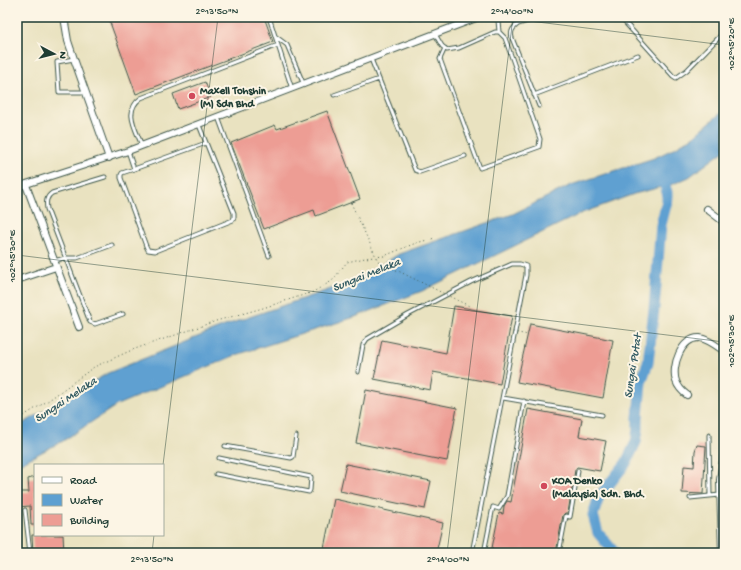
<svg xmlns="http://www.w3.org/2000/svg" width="741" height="570" font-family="'Gochi Hand',sans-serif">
<rect width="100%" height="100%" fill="#fcf5e5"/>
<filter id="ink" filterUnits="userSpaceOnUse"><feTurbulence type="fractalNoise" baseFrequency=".025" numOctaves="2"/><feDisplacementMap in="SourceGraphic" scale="8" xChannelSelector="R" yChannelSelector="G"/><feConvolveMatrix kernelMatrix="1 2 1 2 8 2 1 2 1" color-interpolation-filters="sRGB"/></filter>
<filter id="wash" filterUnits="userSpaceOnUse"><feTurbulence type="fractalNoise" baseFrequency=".012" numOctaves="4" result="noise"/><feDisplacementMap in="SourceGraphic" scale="16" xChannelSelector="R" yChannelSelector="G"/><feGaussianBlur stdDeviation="0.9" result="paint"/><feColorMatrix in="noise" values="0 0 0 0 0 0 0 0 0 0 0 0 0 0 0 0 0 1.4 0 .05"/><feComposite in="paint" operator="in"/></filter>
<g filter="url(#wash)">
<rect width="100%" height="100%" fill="#e9e2c0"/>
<path fill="#5ea0d1" stroke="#3e6e82" d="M 724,110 L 724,151 L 689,177 L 673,184 L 634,194 L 582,213 L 422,291 L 355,317 L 236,355 L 117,405 L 63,441 L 17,465 L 17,427 L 108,373 L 232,323 L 354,281 L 399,254 L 513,214 L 571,185 L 654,158 L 673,149 L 694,136 Z"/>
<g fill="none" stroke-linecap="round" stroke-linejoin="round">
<path stroke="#5ea0d1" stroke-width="11" d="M 615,553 L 598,533 L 593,515 L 599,497 L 626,463 L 636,442 L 638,429 L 638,418 L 641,382 L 648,363 L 654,309 L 661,225 L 667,201 L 667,192 L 661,172"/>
</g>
<g id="blocks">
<path fill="#ed9d94" d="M 108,17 L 264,17 L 273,42 L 136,94 Z
M 205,82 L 211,97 L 178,109 L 173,94 Z
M 327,111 L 360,199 L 316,216 L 314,210 L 264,229 L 231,143 L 275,125 L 277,129 Z
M 454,306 L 512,316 L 500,384 L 433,372 L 430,390 L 374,379 L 382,340 L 446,353 Z
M 530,324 L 613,340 L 603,398 L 517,382 Z
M 366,390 L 457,408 L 447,461 L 356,443 Z
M 528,409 L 582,419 L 579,436 L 606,441 L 600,471 L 577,467 L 575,470 L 568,513 L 565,513 L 563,515 L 556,553 L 491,553 L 499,513 L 503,514 L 504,506 L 507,501 L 511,502 Z
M 697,445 L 706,446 L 703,494 L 682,493 L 684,466 L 694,467 L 695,451 Z
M 346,464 L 431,481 L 425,509 L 340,491 Z
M 35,477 L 35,525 L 31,525 L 30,506 L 17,507 L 17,492 L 29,492 L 28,479 Z
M 334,499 L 443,523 L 436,553 L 323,553 Z
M 32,535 L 63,535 L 64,553 L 33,553 Z"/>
</g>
</g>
<g filter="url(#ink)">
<use href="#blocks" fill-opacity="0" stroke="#3d5649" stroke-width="1"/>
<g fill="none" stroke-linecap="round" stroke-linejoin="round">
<defs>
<path id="service" d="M 269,17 L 292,89
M 409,17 L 412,18 L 418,17
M 495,17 L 498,20 L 498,17
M 513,17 L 515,22 L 518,24 L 540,17
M 620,17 L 673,76 L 676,78 L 687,70 L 724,32
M 498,20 L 499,32
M 17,23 L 19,17
M 518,24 C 513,28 510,31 512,38 L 539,106
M 435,34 L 442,46 L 447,50 L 459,48 L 495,32 L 499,32 L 505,38 L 540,139 L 539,147 L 480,168 L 440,59 L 445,48
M 275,36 L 287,45 L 304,85
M 74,59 L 57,62 L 59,92 L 86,92
M 371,59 L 415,170 L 420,172 L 465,156
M 334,95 L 379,79
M 534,95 L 638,55
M 218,117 L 269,256
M 142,146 C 136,129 123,111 141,98 L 278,45
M 128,151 L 134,169 L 122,173 L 121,175 L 121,178 L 146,246 L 148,250 L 155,251 L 233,220 L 234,217 L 234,213 L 199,125
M 134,169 L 206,143
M 105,177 L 52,193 C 46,197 46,202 47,209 L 90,322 L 95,324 L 123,314
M 54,261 L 65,258 L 77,258 L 112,245
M 358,372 L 363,345 L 367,339 L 408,315 L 471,282 L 512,264 L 520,264 L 526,266 L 526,275 L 472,553
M 503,398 L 602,415
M 709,435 L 710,496
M 225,446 L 291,458 L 293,457 L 296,436
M 216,474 L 309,492 L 310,490 L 311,477 L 219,458
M 690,498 L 720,495
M 25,510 L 30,553
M 484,553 L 493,507 L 499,509 L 507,496 L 524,401
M 559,553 L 566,516 L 570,517 L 578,471"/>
<path id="minor" d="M 64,17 L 68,41 L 74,59 L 109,158
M 26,185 L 79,327
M 17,187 L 128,151 L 479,17
M 707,209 L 724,222
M 17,280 L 56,267
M 687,395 C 683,392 678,387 676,381 C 671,367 681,337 700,338 C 708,339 717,346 724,351
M 722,553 L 720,480 L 724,454"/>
</defs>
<use href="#service" stroke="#3d5649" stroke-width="5"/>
<use href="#minor" stroke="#3d5649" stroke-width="8"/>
<path stroke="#3d5649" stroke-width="1" stroke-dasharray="1 3" stroke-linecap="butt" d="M 17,420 L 49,400 L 94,367 L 132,350 L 216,321 L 263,308 L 313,292 L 332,281 L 347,262 L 365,258 L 384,256 L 416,243 L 435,238"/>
<use href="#service" stroke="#fff" stroke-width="3"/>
<use href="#minor" stroke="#fff" stroke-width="6"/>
<path stroke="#3d5649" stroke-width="1" stroke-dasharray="1 3" stroke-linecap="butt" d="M 351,203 L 378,261 L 469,306
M 509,331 L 528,335"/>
</g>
</g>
<path fill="none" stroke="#1f3d34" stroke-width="1" stroke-opacity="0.45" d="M 497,17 L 724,45M 17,255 L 724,342M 163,465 L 218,17M 17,552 L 25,553M 152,553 L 154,535M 447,553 L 513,17"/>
<g fill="#d1495b" stroke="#fcf5e5" stroke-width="1.5">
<circle cx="192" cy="96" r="4"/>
<circle cx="544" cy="486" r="4"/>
</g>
<g text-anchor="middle" stroke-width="4" stroke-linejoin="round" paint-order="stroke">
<g font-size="11" font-weight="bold" fill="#1f3d34" stroke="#fcf5e5" text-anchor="start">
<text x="200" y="94">Maxell Tohshin<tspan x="200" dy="13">(M) Sdn Bhd</tspan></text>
<text x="552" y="484">KOA Denko<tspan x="552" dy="13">(Malaysia) Sdn. Bhd.</tspan></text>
</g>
<g font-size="12" font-style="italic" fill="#325b63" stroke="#fcf5e5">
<text transform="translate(366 274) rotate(-22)" y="4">Sungai Melaka</text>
<text transform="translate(632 366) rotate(-81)" y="4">Sungai Putat</text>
<text transform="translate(65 399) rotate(-34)" y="4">Sungai Melaka</text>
</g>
</g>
<rect width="741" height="570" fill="none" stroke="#fcf5e5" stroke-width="44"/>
<rect x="34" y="464" width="130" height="72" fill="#fcf5e5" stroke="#a4ab9e"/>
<rect x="42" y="477" width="20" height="6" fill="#ffffff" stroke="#a4ab9e"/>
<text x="70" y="484" font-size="12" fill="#1f3d34">Road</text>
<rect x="42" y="494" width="20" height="12" fill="#5ea0d1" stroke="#a4ab9e"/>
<text x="70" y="504" font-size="12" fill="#1f3d34">Water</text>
<rect x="42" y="514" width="20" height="12" fill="#ed9d94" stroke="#a4ab9e"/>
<text x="70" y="524" font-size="12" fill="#1f3d34">Building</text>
<g transform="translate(54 54) rotate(97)" stroke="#fcf5e5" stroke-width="3" paint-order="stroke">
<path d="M0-3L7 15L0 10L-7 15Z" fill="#1f3d34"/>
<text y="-6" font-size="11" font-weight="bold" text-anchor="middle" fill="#1f3d34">N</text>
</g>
<rect x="22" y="22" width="697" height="526" fill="none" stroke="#1f3d34" stroke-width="1.5"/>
<g font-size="10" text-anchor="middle" fill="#1f3d34">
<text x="217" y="14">2°13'50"N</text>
<text x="512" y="14">2°14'00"N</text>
<text transform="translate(730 44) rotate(-90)" y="4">102°15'20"E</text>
<text transform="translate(11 256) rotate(-90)" y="4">102°15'30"E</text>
<text transform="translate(730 341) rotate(-90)" y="4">102°15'30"E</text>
<text x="152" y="562">2°13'50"N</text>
<text x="448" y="562">2°14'00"N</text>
</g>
</svg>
